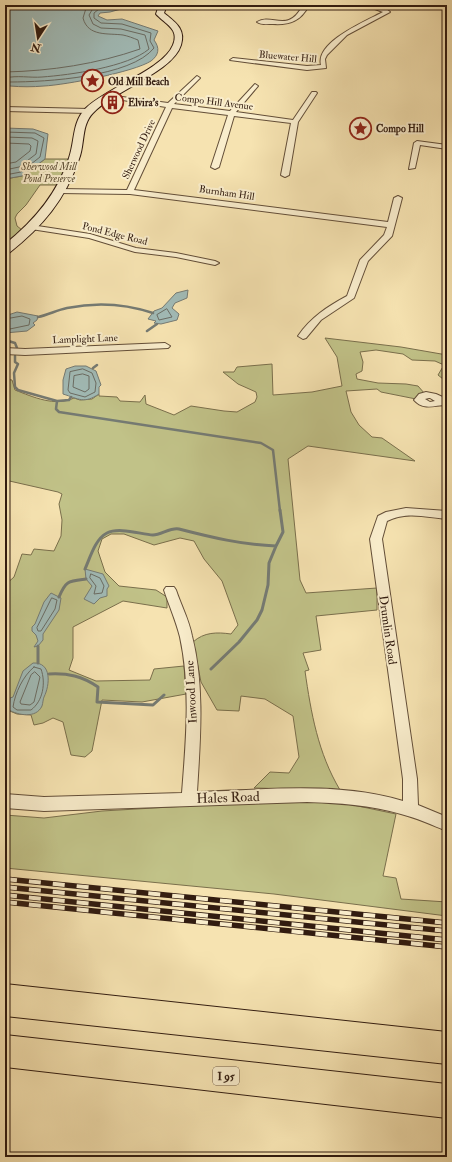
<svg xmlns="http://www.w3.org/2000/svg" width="452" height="1162" font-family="'IM FELL Double Pica',serif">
<rect width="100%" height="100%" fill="#f6e3b1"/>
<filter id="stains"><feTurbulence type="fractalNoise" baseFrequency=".005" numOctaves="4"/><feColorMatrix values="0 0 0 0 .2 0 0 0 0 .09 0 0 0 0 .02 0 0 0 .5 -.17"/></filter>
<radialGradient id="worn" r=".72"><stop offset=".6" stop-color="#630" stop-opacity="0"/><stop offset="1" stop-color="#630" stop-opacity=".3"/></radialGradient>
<path fill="#c1c288" stroke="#7a6f4c" d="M 45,159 L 69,159 L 58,185 L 40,185 L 26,205 L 17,214 L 15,218 L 17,226 L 22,230 L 5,245 L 5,179 L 22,176 Z
M 325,338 L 401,347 L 447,355 L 447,398 L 443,396 L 443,379 L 438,375 L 444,365 L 435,361 L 412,360 L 403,354 L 376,350 L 360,352 L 363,362 L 362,371 L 356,374 L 357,379 L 378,383 L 406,384 L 418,386 L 425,394 L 416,399 L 381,392 L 377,389 L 346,391 L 351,412 L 359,425 L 372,437 L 382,438 L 415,461 L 308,446 L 288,459 L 300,580 L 306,593 L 377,588 L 377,610 L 316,616 L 321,650 L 303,653 L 309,670 L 305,671 C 311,713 318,753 340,790 L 254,788 L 270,772 L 289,773 L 299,757 L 293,716 L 265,699 L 241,696 L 239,711 L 217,710 L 201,682 L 193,642 C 204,632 217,632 231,634 L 238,625 L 222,581 L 204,559 L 194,541 L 180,538 L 154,545 L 124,534 L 111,534 L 102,539 L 98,551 L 105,572 L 119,586 L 156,590 L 167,597 L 167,608 L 123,601 L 73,627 L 73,658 L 69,670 L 96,681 L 150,680 L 154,669 L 184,666 L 186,694 L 142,702 L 102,700 L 92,751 L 85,757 L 71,755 L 63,722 L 53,718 L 43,723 L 34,725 L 31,715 L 17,714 L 5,709 L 5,585 L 14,577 L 22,554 L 31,555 L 34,549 L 54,551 L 61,536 L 62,520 L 59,504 L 62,494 L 58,492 L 5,480 L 5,379 L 12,380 L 15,390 C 33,397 55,407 74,398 L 80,400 L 92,399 L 99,394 L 99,396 L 117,397 L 120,401 L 140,402 L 145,395 L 146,404 L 174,415 L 191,406 L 224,411 L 237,412 L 255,402 L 257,397 L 256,392 L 238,384 L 223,372 L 234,372 L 237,367 L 272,364 L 273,395 L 312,392 L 342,386 L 337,357 Z
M 257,802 L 339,802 L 396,814 L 383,876 L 396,878 L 401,899 L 447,902 L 447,916 L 274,894 L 5,868 L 5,815 L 44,818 L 102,811 Z"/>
<path fill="#a1bbb7" stroke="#757b74" d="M 5,5 L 136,5 L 110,12 L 100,13 L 98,16 L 107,20 L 122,19 L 158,31 L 154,40 C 160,48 159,55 151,61 C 134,72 65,85 44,86 C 33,87 21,87 10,86 L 5,89 Z
M 5,128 L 33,129 L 48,134 L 45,159 L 22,176 L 5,179 Z
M 188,290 L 187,298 L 175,303 L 172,308 L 179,314 L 177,320 L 161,324 L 154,323 L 156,321 L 148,319 L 154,311 L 162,308 L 176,293 Z
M 17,312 L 38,316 L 37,320 L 33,323 L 35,325 L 27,331 L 5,333 L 7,331 L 5,329 L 5,316 Z
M 75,366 L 86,366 L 96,371 L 101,385 L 99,387 L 99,394 C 84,404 79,399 63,394 L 63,380 L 66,369 Z
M 85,569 L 103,574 L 109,586 L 107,589 L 107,596 L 100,598 L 94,604 L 84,599 L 92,586 L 86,579 Z
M 51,593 L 61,598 L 59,610 L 43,634 L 43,640 L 38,646 L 34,647 L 38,641 L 36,635 L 32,631 L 32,627 L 35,624 L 44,602 Z
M 33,663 C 52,662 50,685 44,697 C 43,699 43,703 42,706 C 36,719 18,715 9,710 L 10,698 L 13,697 L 23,671 Z"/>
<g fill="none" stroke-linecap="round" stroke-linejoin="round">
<path stroke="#6a6c64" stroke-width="1" d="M 5,72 C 51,71 97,64 140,49 L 138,40 C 133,38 128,36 123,35 C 108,33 88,37 83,18 L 87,5
M 5,78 C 17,75 30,78 42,77 C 70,75 128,67 149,49 L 145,35 L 121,29 L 101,28 L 93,24 L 89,15 L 95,5
M 5,84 L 10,82 C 46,82 131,77 154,48 L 150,41 L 151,33 L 122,24 L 101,23 L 94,18 L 94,13 L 99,9 L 121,5
M 5,132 L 35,133 L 44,138 L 40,157 L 21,172 L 5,175
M 5,137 L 32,138 L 38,141 L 36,154 L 19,167 L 5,170
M 5,143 L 29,144 L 31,146 L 30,151 L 16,162 L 5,164
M 167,309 L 172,317 L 159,320 L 157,315 Z
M 5,319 L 22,316 L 30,319 L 29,325 L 5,330
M 83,369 L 92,373 L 96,383 L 95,392 L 85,397 L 70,393 L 68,390 L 70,372 Z
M 83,374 L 89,376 L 89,389 L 85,392 L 73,387 L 74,376 Z
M 91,574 L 100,578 L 104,586 L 102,593 L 94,594 L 96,586 L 90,578 Z
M 52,598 L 57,600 L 55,609 L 41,631 L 38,631 L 37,628 Z
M 34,667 L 41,669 C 46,683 43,701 31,710 L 17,710 L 13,707 C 15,693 23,676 34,667 Z
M 35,672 L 40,677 L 34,702 L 30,705 L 21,704 L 20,702 L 31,675 Z"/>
<path stroke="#757b74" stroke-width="2.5" d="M 38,317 C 48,315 57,310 67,308 C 96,302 126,304 153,313
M 147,331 L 157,324
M 5,340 L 15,343 L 17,348
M 15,356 L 15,362 L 18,364 L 14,373 L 15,387 L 18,390 L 57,401 L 56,409 L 59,412 L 261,443 L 273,450 L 280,511
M 93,368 L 97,365
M 57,401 L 69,400 L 71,397"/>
<path stroke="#757b74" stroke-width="3" d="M 85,569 C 90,558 95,539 107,533 C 119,527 140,534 153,535 C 161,535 171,527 179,529 C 210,537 243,545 276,546 L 283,532 L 280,510
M 59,597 C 66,580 69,581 86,579
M 38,646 L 38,663
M 211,669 L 239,642 L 257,620 L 262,610 L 268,585 L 269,563 L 276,546
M 49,674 C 68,673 82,676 98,687 L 97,702 L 153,705 L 164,695"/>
<defs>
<path id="street" d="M 303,5 L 309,5 C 301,21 290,25 273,24 C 267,24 261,25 257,22 C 273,13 288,34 303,5 Z
M 364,5 L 385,8 L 390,12 L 347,35 L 327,55 L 325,59 L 326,68 L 307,70 L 230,60 L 233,58 L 307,66 L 321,65 C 315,42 366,21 383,12 Z
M 197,76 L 200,78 L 174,104 L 230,111 L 255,84 L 258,86 L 236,112 L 293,120 L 312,92 L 316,92 L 317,93 L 298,122 L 289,175 L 285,177 L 281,175 L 291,123 L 234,116 L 219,167 L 215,169 L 211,167 L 228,115 L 172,108 L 134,190 L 388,222 L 394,198 L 398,196 L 402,198 L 392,236 L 368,261 L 354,298 L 321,320 L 306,338 L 303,339 L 298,336 C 311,317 327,307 347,296 L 360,260 L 384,235 L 387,227 L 130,194 L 60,193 L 56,191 L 60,189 L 127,190 L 166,107 L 104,97 L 107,95 L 168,103 Z
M 5,107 L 89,109 L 92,111 L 89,113 L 5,111 Z
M 417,141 L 447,145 L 447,149 L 420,145 L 415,168 L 409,169 L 414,143 Z
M 31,225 L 90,234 L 136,248 L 176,253 L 215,261 L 219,263 L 215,265 L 176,257 L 135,252 L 89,238 L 31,229 Z
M 165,343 L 170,346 L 168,348 L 25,355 L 5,354 L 5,348 L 25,349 Z
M 426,392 L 436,394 L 447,399 L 447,405 C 434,405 424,411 414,400 L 419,394 ZM 429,398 L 430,398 L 435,401 L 430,402 L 425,399 Z
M 406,508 L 447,511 L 447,519 C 427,517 406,511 387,521 L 382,539 L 417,779 L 418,805 L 447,817 L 447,831 C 432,825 417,818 401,814 C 371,805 338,803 307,802 L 44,811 L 5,808 L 5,794 L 44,797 L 182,793 C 186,741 191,688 180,637 C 176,621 169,605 164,590 L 166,587 L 174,587 L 176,590 C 181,605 189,620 192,636 C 205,687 200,741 197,792 C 265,790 337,781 403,801 L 403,779 L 370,539 L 378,516 L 386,512 Z"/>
<path id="secondary" d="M 159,5 L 167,5 L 164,13 C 175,22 186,29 181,45 C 173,72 113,91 93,113 C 81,125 85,144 79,159 C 65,200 43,226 9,253 L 5,254 L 5,244 C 34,221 57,194 69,158 C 75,141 72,123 85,109 C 105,88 163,70 173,45 C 180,29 165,24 156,14 Z"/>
<path id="highway" d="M 5,984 L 447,1032 L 447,1064 L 5,1016 Z
M 5,1035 L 447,1084 L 447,1118 L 5,1067 Z"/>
</defs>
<use href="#street" stroke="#634e38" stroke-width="2"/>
<use href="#secondary" stroke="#321c10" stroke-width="2"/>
<use href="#highway" stroke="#321c10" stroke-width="2"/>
<use href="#street" fill="#f9edcc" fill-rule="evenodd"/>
<use href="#secondary" fill="#f9edcc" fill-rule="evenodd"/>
<use href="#highway" fill="#f6e3b1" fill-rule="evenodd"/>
<defs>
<path id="rail" d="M 5,879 L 447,923
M 5,887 L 447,931
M 5,895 L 447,940
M 5,902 L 447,947"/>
</defs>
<use href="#rail" stroke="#321c10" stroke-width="5.5"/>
<use href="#rail" stroke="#f9edcc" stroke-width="4" stroke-dasharray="12" stroke-linecap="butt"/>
</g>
<defs>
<symbol id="sight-ring" viewBox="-11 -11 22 22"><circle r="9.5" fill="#f9edcc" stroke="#8f2418" stroke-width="1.5"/><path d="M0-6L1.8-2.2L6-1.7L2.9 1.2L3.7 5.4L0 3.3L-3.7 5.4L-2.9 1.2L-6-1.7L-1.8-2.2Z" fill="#8f2418"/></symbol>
<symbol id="building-ring" viewBox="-11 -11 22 22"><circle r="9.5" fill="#f9edcc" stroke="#8f2418" stroke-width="1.5"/><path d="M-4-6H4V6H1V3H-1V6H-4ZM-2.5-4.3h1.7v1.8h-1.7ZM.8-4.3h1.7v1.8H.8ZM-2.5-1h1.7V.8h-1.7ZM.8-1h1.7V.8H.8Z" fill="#8f2418"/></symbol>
</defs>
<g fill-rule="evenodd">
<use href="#sight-ring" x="80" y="68" width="25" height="25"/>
<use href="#building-ring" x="100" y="90" width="25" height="25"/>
<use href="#sight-ring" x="348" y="116" width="25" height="25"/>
</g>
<g text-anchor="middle" stroke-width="4" stroke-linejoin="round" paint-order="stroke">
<g font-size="10" fill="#321c10" stroke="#f9edcc">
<text transform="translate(288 56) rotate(5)" y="4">Bluewater Hill</text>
<text transform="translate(214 101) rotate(7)" y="4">Compo Hill Avenue</text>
<text transform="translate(138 149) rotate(-65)" y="4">Sherwood Drive</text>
<text transform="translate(227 192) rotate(8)" y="4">Burnham Hill</text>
<text transform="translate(115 233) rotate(14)" y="4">Pond Edge Road</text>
<text transform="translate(85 338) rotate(-2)" y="4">Lamplight Lane</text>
</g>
<g font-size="10" font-weight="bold" fill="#321c10" stroke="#f9edcc" text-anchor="start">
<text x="108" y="85">Old Mill Beach</text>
<text x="128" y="106">Elvira's</text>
<text x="376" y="132">Compo Hill</text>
</g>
<g font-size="10" font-style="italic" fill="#5d4e34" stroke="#f9edcc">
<text x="49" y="170">Sherwood Mill<tspan x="49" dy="12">Pond Preserve</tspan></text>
</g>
<rect fill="#f9edcc" stroke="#6e5b48" stroke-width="1" x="213" y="1067" width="26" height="18" rx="3"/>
<g font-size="11" font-weight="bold" fill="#321c10">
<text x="226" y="1080">I 95</text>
</g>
<g font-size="12" fill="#321c10" stroke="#f9edcc">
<text transform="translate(388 630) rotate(82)" y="4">Drumlin Road</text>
<text transform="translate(191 692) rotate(-93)" y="4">Inwood Lane</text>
</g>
<g font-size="14" fill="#321c10" stroke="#f9edcc">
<text transform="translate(228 797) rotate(-2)" y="5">Hales Road</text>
</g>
</g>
<rect width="452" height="1162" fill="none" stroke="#f6e3b1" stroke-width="20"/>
<rect x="6" y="6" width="440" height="1150" fill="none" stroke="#321c10" stroke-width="2"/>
<rect x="10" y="10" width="432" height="1142" fill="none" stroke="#321c10"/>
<g transform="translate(38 38) rotate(192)" stroke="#f9edcc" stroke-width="3" paint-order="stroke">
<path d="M0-3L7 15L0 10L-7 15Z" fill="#321c10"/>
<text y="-6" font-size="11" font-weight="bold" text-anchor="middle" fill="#321c10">N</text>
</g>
<rect width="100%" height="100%" filter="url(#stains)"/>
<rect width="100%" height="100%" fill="url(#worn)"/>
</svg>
